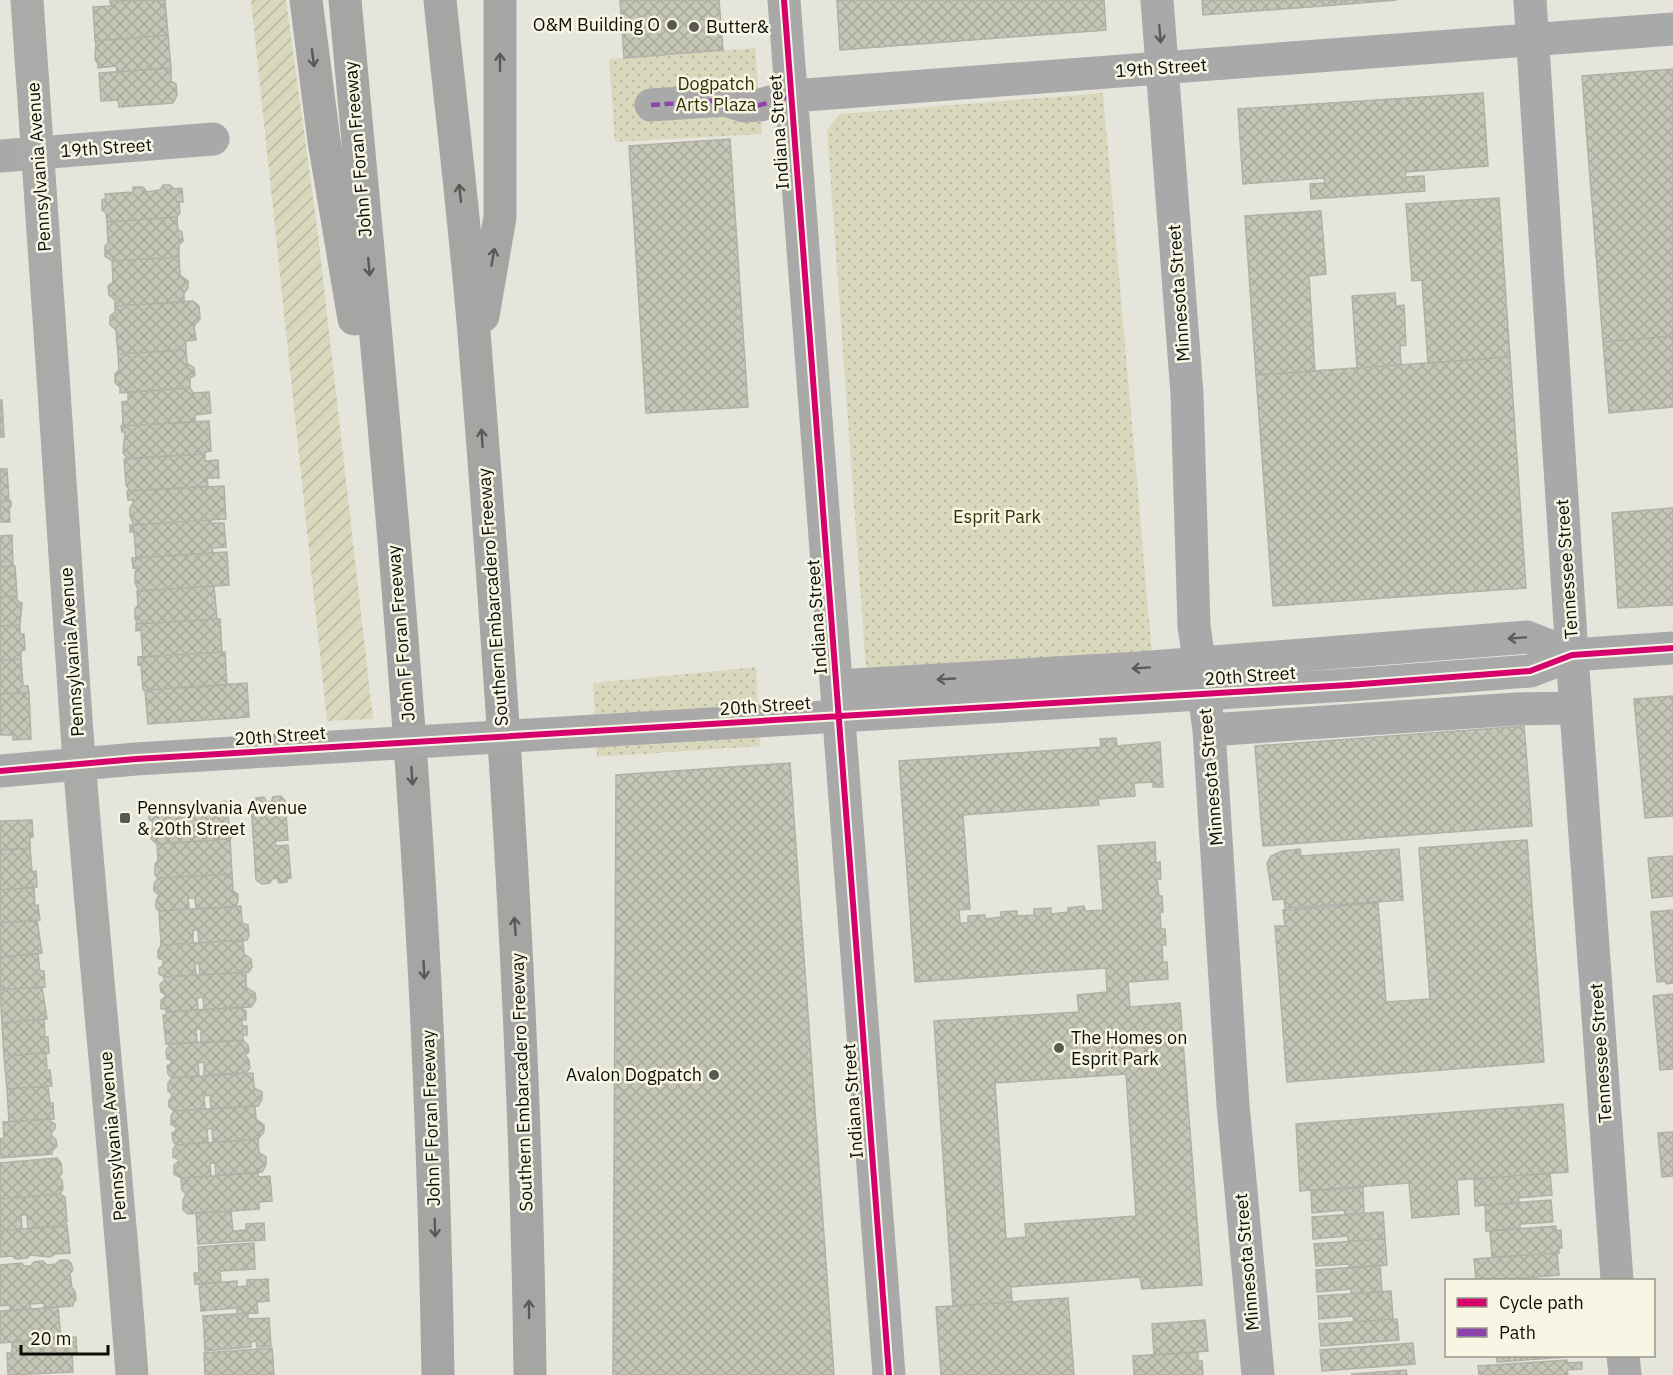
<svg xmlns="http://www.w3.org/2000/svg" width="1673" height="1375" font-family="'IBM Plex Sans',sans-serif">
<defs>
<pattern id="park-dots" width="8" height="8" patternUnits="userSpaceOnUse" patternTransform="scale(1.5)"><rect width="8" height="8" fill="#d9d8bd"/><path d="M2 2h.1M6 6h.1" fill="none" stroke="#b9b8a1" stroke-width="1.8" stroke-linecap="round"/></pattern>
<pattern id="garden-furrows" width="10" height="10" patternUnits="userSpaceOnUse" patternTransform="scale(1.5)"><rect width="10" height="10" fill="#d9d8bd"/><path d="M-1 1l2-2M0 10L10 0M9 11l2-2" fill="none" stroke="#b9b8a1"/></pattern>
<pattern id="building-cross-hatch" width="8" height="8" patternUnits="userSpaceOnUse" patternTransform="scale(1.5)"><rect width="8" height="8" fill="#c6c6b7"/><path d="M0 0l8 8M0 8l8-8" fill="none" stroke="#a9a99c"/></pattern>
</defs>
<rect width="100%" height="100%" fill="#e5e5dc"/>
<path fill="url(#park-dots)" d="M 755,48 L 762,134 L 615,142 L 609,59 Z
M 1103,93 L 1152,654 L 866,669 L 827,130 L 840,114 Z
M 756,667 L 760,746 L 597,757 L 593,683 Z"/>
<path fill="url(#garden-furrows)" d="M 251,0 L 286,0 L 318,234 L 373,719 L 327,721 Z"/>
<path fill="url(#building-cross-hatch)" stroke="#b0b0a9" stroke-width="1.5" fill-rule="evenodd" d="M 165,0 L 168,35 L 95,41 L 93,7 L 111,6 L 110,1 Z
M 620,0 L 719,0 L 723,50 L 624,58 Z
M 837,0 L 1104,0 L 1106,30 L 840,50 Z
M 1202,0 L 1336,0 L 1336,5 L 1203,15 Z
M 1336,0 L 1397,0 L 1336,5 Z
M 168,35 L 171,68 L 117,72 L 116,66 L 98,68 L 98,63 L 95,60 L 96,41 Z
M 171,68 L 171,81 L 176,84 L 177,95 L 173,103 L 119,107 L 118,100 L 101,101 L 99,73 Z
M 1673,69 L 1673,336 L 1603,342 L 1582,76 Z
M 1483,93 L 1488,166 L 1405,172 L 1406,177 L 1424,176 L 1425,191 L 1311,199 L 1310,184 L 1325,183 L 1324,178 L 1243,184 L 1238,109 Z
M 730,139 L 748,407 L 646,413 L 629,146 Z
M 163,185 L 170,185 L 174,189 L 182,188 L 183,202 L 179,202 L 180,213 L 177,217 L 107,222 L 106,213 L 102,210 L 102,200 L 106,198 L 105,194 L 133,192 L 133,187 L 143,187 L 147,192 L 160,190 Z
M 1499,198 L 1510,357 L 1428,363 L 1422,280 L 1412,281 L 1406,204 Z
M 1321,211 L 1326,274 L 1309,276 L 1315,371 L 1256,375 L 1245,216 Z
M 177,217 L 178,230 L 182,232 L 183,241 L 179,245 L 179,257 L 112,261 L 105,256 L 105,246 L 108,243 L 107,222 Z
M 179,257 L 180,275 L 188,281 L 188,288 L 184,293 L 184,302 L 115,306 L 115,300 L 109,295 L 108,286 L 113,282 L 112,261 Z
M 1395,293 L 1396,306 L 1404,305 L 1406,345 L 1400,346 L 1401,365 L 1357,368 L 1352,296 Z
M 193,301 L 199,306 L 200,319 L 194,326 L 196,340 L 186,341 L 186,350 L 118,354 L 116,330 L 110,325 L 110,316 L 115,312 L 115,306 Z
M 1673,336 L 1673,407 L 1609,413 L 1603,342 Z
M 186,350 L 187,363 L 194,368 L 195,375 L 190,378 L 190,388 L 120,393 L 120,387 L 115,383 L 115,374 L 119,370 L 118,354 Z
M 1510,357 L 1526,588 L 1273,606 L 1256,375 Z
M 190,388 L 193,393 L 209,392 L 211,413 L 195,415 L 195,422 L 123,426 L 122,402 L 128,401 L 128,392 Z
M 0,400 L 2,400 L 4,437 L 0,437 Z
M 209,421 L 211,451 L 205,452 L 205,454 L 127,458 L 123,453 L 125,432 L 122,432 L 121,426 Z
M 205,454 L 205,461 L 218,460 L 219,478 L 207,478 L 208,486 L 130,491 L 126,485 L 124,459 Z
M 0,469 L 7,469 L 9,501 L 0,501 Z
M 224,486 L 226,519 L 134,525 L 130,516 L 130,508 L 133,503 L 133,500 L 128,500 L 127,491 Z
M 0,501 L 11,501 L 11,507 L 9,507 L 10,522 L 0,522 Z
M 1673,508 L 1673,605 L 1618,608 L 1612,513 Z
M 211,520 L 211,523 L 224,523 L 226,547 L 212,548 L 213,553 L 136,558 L 134,532 L 130,532 L 130,525 Z
M 12,535 L 13,566 L 0,567 L 0,536 Z
M 227,552 L 229,585 L 139,591 L 135,583 L 135,573 L 137,567 L 133,568 L 132,558 Z
M 15,566 L 17,596 L 0,597 L 0,567 Z
M 214,586 L 217,619 L 138,624 L 135,619 L 135,609 L 138,605 L 137,591 Z
M 17,596 L 17,601 L 22,603 L 20,625 L 0,626 L 0,597 Z
M 220,619 L 222,652 L 143,657 L 141,630 L 136,631 L 136,624 Z
M 20,625 L 20,634 L 24,634 L 25,650 L 21,651 L 21,659 L 0,660 L 0,626 Z
M 225,652 L 227,685 L 143,690 L 141,664 L 138,665 L 138,657 Z
M 21,659 L 23,686 L 28,686 L 29,693 L 0,694 L 0,660 Z
M 247,683 L 249,717 L 148,724 L 145,690 Z
M 29,693 L 31,739 L 13,740 L 13,735 L 0,735 L 0,694 Z
M 1673,696 L 1673,816 L 1645,818 L 1634,699 Z
M 1524,726 L 1532,826 L 1263,846 L 1255,746 Z
M 1116,738 L 1117,746 L 1160,742 L 1163,787 L 1153,787 L 1153,782 L 1134,783 L 1135,796 L 1098,799 L 1099,805 L 963,815 L 970,909 L 959,910 L 960,923 L 968,923 L 968,916 L 985,915 L 985,919 L 1001,917 L 1001,912 L 1017,911 L 1017,916 L 1034,915 L 1034,909 L 1051,908 L 1051,914 L 1068,912 L 1068,908 L 1084,906 L 1085,911 L 1103,910 L 1098,846 L 1155,842 L 1156,863 L 1160,862 L 1161,879 L 1157,879 L 1159,896 L 1162,896 L 1163,912 L 1160,912 L 1161,929 L 1165,929 L 1166,945 L 1162,945 L 1163,962 L 1167,962 L 1168,979 L 1128,982 L 1130,1007 L 1180,1003 L 1202,1285 L 1142,1289 L 1140,1277 L 1011,1287 L 1012,1302 L 953,1306 L 934,1021 L 1079,1012 L 1077,995 L 1107,992 L 1106,968 L 915,982 L 899,761 L 1101,747 L 1100,739 ZM 1126,1074 L 1136,1216 L 1025,1224 L 1026,1237 L 1006,1239 L 995,1083 Z
M 790,763 L 834,1375 L 613,1375 L 616,775 Z
M 281,796 L 285,801 L 288,840 L 275,841 L 276,846 L 288,845 L 291,878 L 288,878 L 287,882 L 279,883 L 277,878 L 272,879 L 270,883 L 262,884 L 256,880 L 251,803 L 254,803 L 256,798 L 264,797 L 267,802 L 271,802 L 273,797 Z
M 228,801 L 233,806 L 233,812 L 228,817 L 229,826 L 234,829 L 235,835 L 230,839 L 157,844 L 151,839 L 153,822 L 149,819 L 149,810 L 153,806 L 159,806 L 163,809 L 183,808 L 186,804 L 194,803 L 198,807 L 217,806 L 220,802 Z
M 32,820 L 33,837 L 30,837 L 30,848 L 0,850 L 0,821 Z
M 230,839 L 232,874 L 158,878 L 155,875 L 155,864 L 158,861 L 157,844 Z
M 1527,840 L 1544,1062 L 1287,1082 L 1275,926 L 1285,926 L 1283,910 L 1378,903 L 1386,1002 L 1430,999 L 1419,848 Z
M 30,848 L 32,872 L 36,871 L 37,887 L 0,890 L 0,850 Z
M 1300,849 L 1301,856 L 1399,849 L 1403,900 L 1285,908 L 1284,899 L 1273,900 L 1267,863 L 1271,856 L 1282,851 Z
M 1673,856 L 1673,896 L 1652,898 L 1648,858 Z
M 232,874 L 233,891 L 238,894 L 238,901 L 235,907 L 196,909 L 195,898 L 188,898 L 189,909 L 159,911 L 156,908 L 156,901 L 159,895 L 154,891 L 154,884 L 158,878 Z
M 34,887 L 35,906 L 38,905 L 40,920 L 0,923 L 0,890 Z
M 241,906 L 242,923 L 248,925 L 249,935 L 247,940 L 199,943 L 198,930 L 193,930 L 193,943 L 161,945 L 159,911 Z
M 1673,910 L 1673,983 L 1666,984 L 1666,981 L 1657,982 L 1651,912 Z
M 37,920 L 42,953 L 0,957 L 0,923 Z
M 243,940 L 244,954 L 251,959 L 252,967 L 249,972 L 200,975 L 199,963 L 195,964 L 196,975 L 164,977 L 159,974 L 159,968 L 163,965 L 163,960 L 158,958 L 158,951 L 161,945 Z
M 38,954 L 40,971 L 44,971 L 45,987 L 0,990 L 0,957 Z
M 246,972 L 246,987 L 255,993 L 256,1000 L 251,1007 L 204,1010 L 203,997 L 197,998 L 198,1010 L 166,1012 L 166,1009 L 161,1009 L 161,1000 L 165,997 L 165,994 L 161,992 L 160,984 L 164,981 L 164,977 Z
M 42,987 L 47,1019 L 2,1023 L 0,990 Z
M 1673,994 L 1673,1069 L 1660,1070 L 1653,996 Z
M 240,1007 L 246,1011 L 246,1020 L 242,1020 L 242,1026 L 247,1026 L 247,1035 L 243,1035 L 243,1040 L 201,1043 L 201,1029 L 196,1029 L 197,1042 L 166,1044 L 163,1015 L 166,1015 L 166,1012 Z
M 44,1019 L 45,1037 L 48,1037 L 49,1053 L 4,1056 L 2,1023 Z
M 243,1040 L 248,1045 L 249,1052 L 245,1055 L 249,1060 L 250,1068 L 246,1073 L 204,1075 L 204,1062 L 198,1063 L 199,1076 L 172,1078 L 168,1074 L 167,1066 L 171,1064 L 171,1060 L 167,1059 L 166,1051 L 170,1044 Z
M 46,1053 L 47,1070 L 50,1070 L 52,1086 L 7,1089 L 4,1056 Z
M 253,1073 L 254,1088 L 262,1092 L 262,1099 L 258,1106 L 211,1109 L 210,1095 L 204,1096 L 205,1109 L 174,1111 L 169,1107 L 169,1100 L 172,1097 L 171,1093 L 168,1091 L 168,1083 L 172,1078 Z
M 48,1086 L 50,1103 L 53,1103 L 54,1119 L 9,1122 L 7,1089 Z
M 1563,1104 L 1568,1172 L 1457,1180 L 1459,1214 L 1412,1218 L 1409,1183 L 1300,1191 L 1296,1124 Z
M 255,1106 L 256,1119 L 264,1125 L 264,1132 L 258,1139 L 213,1142 L 212,1128 L 207,1129 L 208,1142 L 176,1145 L 173,1141 L 172,1133 L 176,1131 L 176,1127 L 171,1124 L 171,1116 L 174,1111 Z
M 50,1119 L 50,1121 L 55,1124 L 55,1129 L 51,1133 L 52,1136 L 56,1140 L 57,1146 L 52,1151 L 52,1154 L 0,1158 L 0,1139 L 4,1138 L 3,1122 Z
M 1673,1132 L 1673,1176 L 1662,1177 L 1658,1133 Z
M 258,1139 L 259,1153 L 266,1157 L 266,1165 L 262,1172 L 216,1175 L 215,1163 L 210,1163 L 211,1176 L 181,1178 L 174,1174 L 174,1165 L 178,1162 L 178,1159 L 173,1157 L 173,1149 L 176,1145 Z
M 57,1158 L 61,1163 L 62,1173 L 59,1177 L 62,1180 L 63,1189 L 60,1194 L 0,1199 L 0,1163 Z
M 258,1173 L 258,1177 L 270,1176 L 272,1201 L 259,1202 L 259,1209 L 188,1214 L 183,1210 L 183,1200 L 186,1194 L 182,1190 L 181,1178 Z
M 1550,1173 L 1552,1195 L 1518,1198 L 1519,1203 L 1475,1206 L 1474,1179 Z
M 1363,1187 L 1364,1213 L 1345,1215 L 1344,1210 L 1312,1213 L 1311,1191 Z
M 60,1194 L 65,1197 L 67,1222 L 62,1226 L 28,1229 L 27,1215 L 21,1215 L 22,1229 L 0,1231 L 0,1199 Z
M 1551,1200 L 1553,1222 L 1520,1224 L 1520,1228 L 1486,1231 L 1485,1205 Z
M 231,1211 L 233,1231 L 246,1230 L 246,1224 L 264,1223 L 265,1240 L 198,1244 L 196,1213 Z
M 1383,1212 L 1385,1239 L 1348,1241 L 1348,1236 L 1313,1239 L 1312,1217 Z
M 67,1225 L 70,1253 L 55,1254 L 50,1257 L 30,1255 L 27,1258 L 16,1259 L 12,1256 L 0,1257 L 0,1231 Z
M 1556,1226 L 1556,1231 L 1561,1230 L 1562,1248 L 1559,1248 L 1559,1253 L 1492,1257 L 1490,1231 Z
M 1385,1239 L 1387,1265 L 1349,1268 L 1349,1264 L 1316,1266 L 1314,1244 Z
M 254,1243 L 255,1269 L 220,1271 L 221,1282 L 195,1284 L 194,1273 L 199,1273 L 198,1247 Z
M 1557,1253 L 1559,1275 L 1523,1278 L 1523,1280 L 1476,1280 L 1474,1259 Z
M 60,1260 L 67,1260 L 71,1263 L 73,1270 L 70,1273 L 72,1288 L 75,1291 L 76,1300 L 73,1303 L 73,1306 L 44,1308 L 44,1303 L 30,1304 L 31,1309 L 10,1311 L 10,1305 L 0,1306 L 0,1265 L 22,1263 L 24,1266 L 31,1266 L 34,1262 L 43,1261 L 47,1265 L 56,1264 Z
M 1380,1265 L 1382,1292 L 1351,1294 L 1351,1289 L 1317,1292 L 1316,1270 Z
M 268,1279 L 269,1301 L 257,1302 L 258,1313 L 237,1314 L 237,1308 L 201,1311 L 199,1284 L 237,1281 L 237,1287 L 247,1286 L 247,1280 Z
M 1391,1291 L 1393,1319 L 1354,1322 L 1353,1316 L 1319,1319 L 1318,1296 Z
M 1068,1298 L 1074,1375 L 941,1375 L 936,1307 Z
M 58,1307 L 61,1338 L 0,1343 L 0,1311 Z
M 248,1313 L 248,1319 L 269,1318 L 271,1346 L 257,1347 L 256,1341 L 251,1342 L 251,1347 L 205,1351 L 203,1316 Z
M 1397,1319 L 1399,1340 L 1321,1346 L 1319,1324 Z
M 1205,1320 L 1208,1351 L 1154,1355 L 1152,1324 Z
M 76,1337 L 77,1353 L 72,1353 L 73,1372 L 8,1375 L 7,1353 L 12,1353 L 12,1342 Z
M 1413,1343 L 1415,1364 L 1322,1371 L 1320,1350 Z
M 272,1348 L 274,1375 L 205,1375 L 204,1353 Z
M 1198,1352 L 1198,1361 L 1202,1361 L 1203,1375 L 1134,1375 L 1133,1356 Z
M 1496,1356 L 1567,1356 L 1567,1357 L 1497,1362 Z
M 1567,1360 L 1567,1363 L 1582,1362 L 1582,1369 L 1567,1370 L 1568,1375 L 1479,1375 L 1478,1366 Z
M 1406,1370 L 1407,1375 L 1351,1374 Z"/>
<g fill="none" stroke-linecap="round" stroke-linejoin="round">
<path stroke="#a9a9a9" stroke-width="33" d="M 784,0 L 889,1375
M 1157,0 L 1187,394 L 1194,626 L 1209,730 L 1233,1105 L 1258,1375
M 1530,0 L 1572,655 L 1617,1280
M 651,105 L 725,100 L 744,106 L 760,105 L 792,96 L 1673,29
M 0,156 L 213,139
M 1349,685 L 1530,671 L 1572,655 L 1673,648
M 837,686 L 1139,668 L 1527,637 L 1572,655
M 1209,730 L 1516,709 L 1576,708
M 0,771 L 136,759 L 283,750
M 1623,1356 L 1625,1375"/>
<path stroke="#aaaaa9" stroke-width="33" d="M 27,0 C 45,240 59,479 76,719 C 92,938 116,1156 132,1375"/>
<path stroke="#a5a5a4" stroke-width="33" d="M 306,0 L 324,141 L 354,319
M 345,0 C 371,287 400,575 418,863 C 429,1033 435,1204 438,1375
M 440,0 C 452,119 467,239 476,358 C 503,697 526,1036 530,1375
M 483,316 L 500,217 L 500,0"/>
<path stroke="#a9a9a9" stroke-width="33" d="M 283,750 L 1349,685"/>
<path stroke="#8e44ad" stroke-width="4.5" stroke-dasharray="9 4.5" stroke-linecap="butt" d="M 651,105 L 725,100 L 744,106 L 760,105 L 792,96"/>
<defs>
<path id="cycleway" d="M 784,0 L 889,1375
M 0,771 L 136,759 L 1349,685 L 1530,671 L 1572,655 L 1673,648"/>
</defs>
<use href="#cycleway" stroke="#f7f6e5" stroke-width="10"/>
<use href="#cycleway" stroke="#d6006c" stroke-width="6"/>
</g>
<defs><path id="oneway-shaft" d="M-6 0H5M1.5-3L5.5 0L1.5 3" fill="none" stroke-width="1.6" stroke-linecap="round" stroke-linejoin="round" transform="scale(1.5)"/></defs>
<g stroke="#5b5b58">
<use href="#oneway-shaft" transform="translate(1160 34) rotate(85)"/>
<use href="#oneway-shaft" transform="translate(1517 638) rotate(176)"/>
<use href="#oneway-shaft" transform="translate(1141 668) rotate(176)"/>
<use href="#oneway-shaft" transform="translate(946 679) rotate(177)"/>
</g>
<g stroke="#595956">
<use href="#oneway-shaft" transform="translate(313 58) rotate(83)"/>
<use href="#oneway-shaft" transform="translate(500 62) rotate(-90)"/>
<use href="#oneway-shaft" transform="translate(460 193) rotate(-96)"/>
<use href="#oneway-shaft" transform="translate(493 257) rotate(-80)"/>
<use href="#oneway-shaft" transform="translate(369 267) rotate(85)"/>
<use href="#oneway-shaft" transform="translate(482 438) rotate(-94)"/>
<use href="#oneway-shaft" transform="translate(412 776) rotate(86)"/>
<use href="#oneway-shaft" transform="translate(515 926) rotate(-94)"/>
<use href="#oneway-shaft" transform="translate(424 970) rotate(87)"/>
<use href="#oneway-shaft" transform="translate(435 1228) rotate(88)"/>
<use href="#oneway-shaft" transform="translate(529 1309) rotate(-91)"/>
</g>
<g fill="#595952" stroke="#f7f6e5" stroke-width="2">
<circle cx="672" cy="25" r="6"/>
<circle cx="694" cy="27" r="6"/>
<rect x="119" y="812" width="12" height="12" rx="3"/>
<circle cx="1059" cy="1048" r="6"/>
<circle cx="714" cy="1075" r="6"/>
</g>
<g text-anchor="middle" stroke-width="5" stroke-linejoin="round" paint-order="stroke">
<g font-size="18" fill="#0d0d07" stroke="#f7f6e5" text-anchor="start">
<text x="660" y="31" text-anchor="end">O&amp;M Building O</text>
<text x="706" y="33">Butter&amp;</text>
<text x="137" y="814">Pennsylvania Avenue<tspan x="137" dy="21">&amp; 20th Street</tspan></text>
<text x="1071" y="1044">The Homes on<tspan x="1071" dy="21">Esprit Park</tspan></text>
<text x="702" y="1081" text-anchor="end">Avalon Dogpatch</text>
</g>
<g font-size="18" fill="#0d0d07" stroke="#f7f6e5">
<text transform="translate(1161 68) rotate(-4)" y="6">19th Street</text>
<text transform="translate(779 132) rotate(-94)" y="6">Indiana Street</text>
<text transform="translate(106 148) rotate(-4)" y="6">19th Street</text>
<text transform="translate(358 149) rotate(-95)" y="6">John F Foran Freeway</text>
<text transform="translate(39 167) rotate(-94)" y="6">Pennsylvania Avenue</text>
<text transform="translate(1179 293) rotate(-94)" y="6">Minnesota Street</text>
<text transform="translate(1567 569) rotate(-94)" y="6">Tennessee Street</text>
<text transform="translate(493 597) rotate(-94)" y="6">Southern Embarcadero Freeway</text>
<text transform="translate(817 617) rotate(-94)" y="6">Indiana Street</text>
<text transform="translate(401 633) rotate(-95)" y="6">John F Foran Freeway</text>
<text transform="translate(72 652) rotate(-94)" y="6">Pennsylvania Avenue</text>
<text transform="translate(1250 676) rotate(-4)" y="6">20th Street</text>
<text transform="translate(765 706) rotate(-4)" y="6">20th Street</text>
<text transform="translate(280 736) rotate(-4)" y="6">20th Street</text>
<text transform="translate(1211 777) rotate(-95)" y="6">Minnesota Street</text>
<text transform="translate(1601 1053) rotate(-94)" y="6">Tennessee Street</text>
<text transform="translate(522 1082) rotate(-92)" y="6">Southern Embarcadero Freeway</text>
<text transform="translate(853 1101) rotate(-94)" y="6">Indiana Street</text>
<text transform="translate(431 1118) rotate(-92)" y="6">John F Foran Freeway</text>
<text transform="translate(113 1136) rotate(-95)" y="6">Pennsylvania Avenue</text>
<text transform="translate(1247 1262) rotate(-95)" y="6">Minnesota Street</text>
</g>
<g font-size="18" fill="#343104" stroke="#f7f6e5">
<text x="716" y="90">Dogpatch<tspan x="716" dy="21">Arts Plaza</tspan></text>
<text x="997" y="523">Esprit Park</text>
</g>
</g>
<rect x="1445" y="1279" width="210" height="78" fill="#f7f6e5" stroke="#99998c" stroke-width="1.5"/>
<rect x="1457" y="1298" width="30" height="9" fill="#d6006c" stroke="#99998c" stroke-width="1.5"/>
<text x="1499" y="1309" font-size="18" fill="#0d0d07">Cycle path</text>
<rect x="1457" y="1328" width="30" height="9" fill="#8e44ad" stroke="#99998c" stroke-width="1.5"/>
<text x="1499" y="1339" font-size="18" fill="#0d0d07">Path</text>
<path d="M21 1345v9h87v-9" fill="none" stroke="#0d0d07" stroke-width="3"/>
<text x="30" y="1345" font-size="18" fill="#0d0d07" stroke="#f7f6e5" stroke-width="4.5" paint-order="stroke">20 m</text>
</svg>
